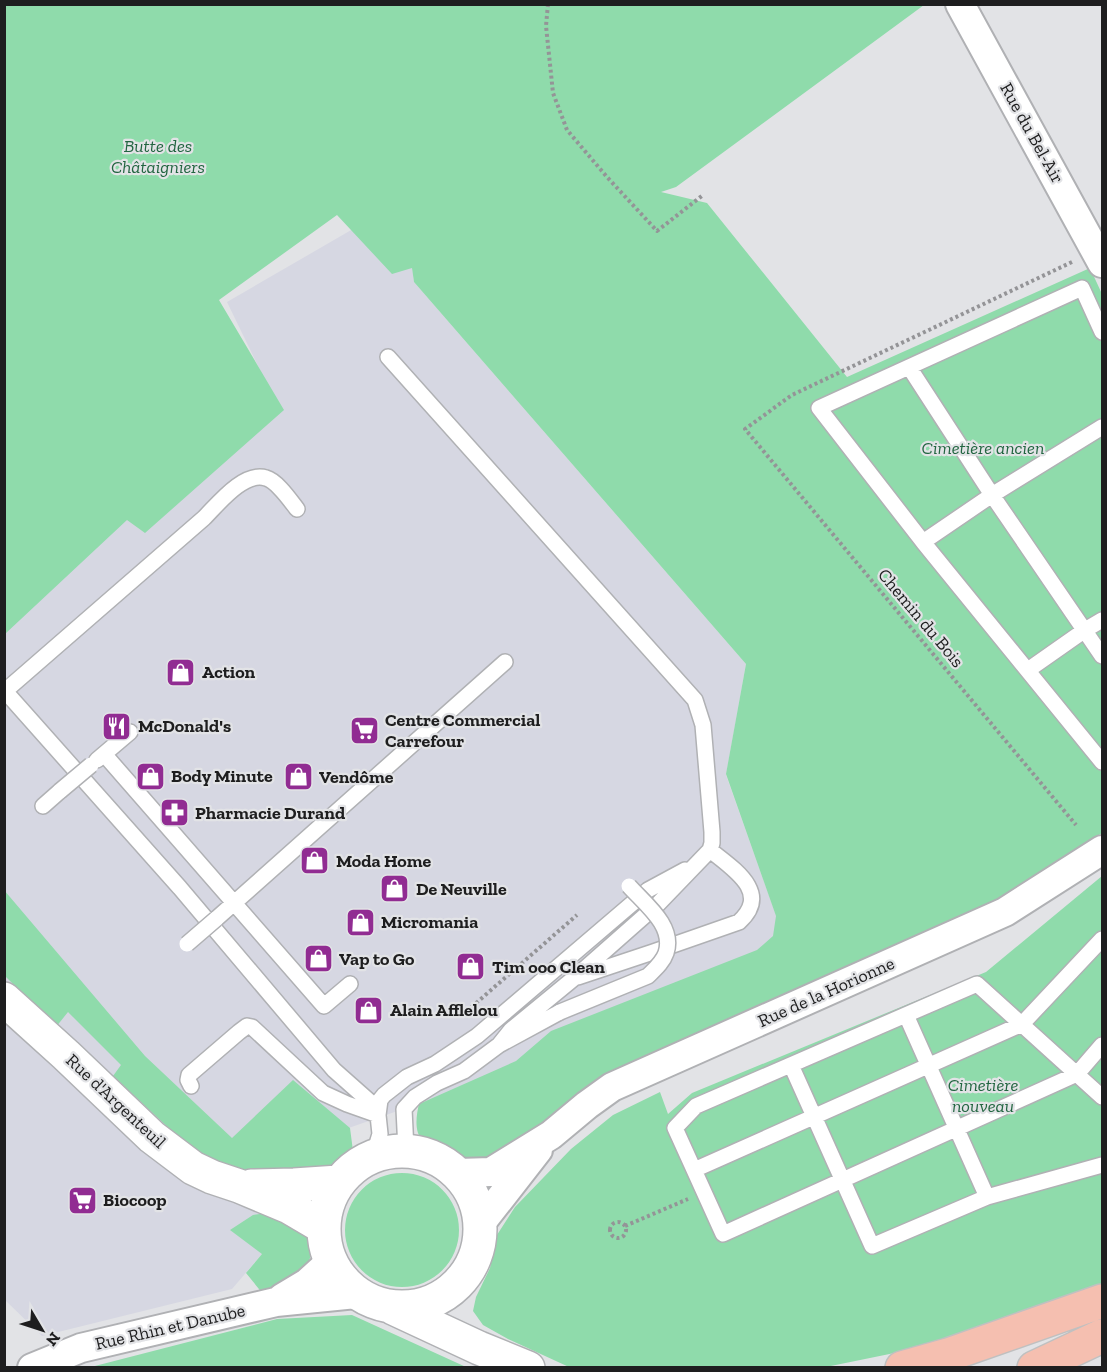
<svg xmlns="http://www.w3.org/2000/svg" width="1107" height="1372" font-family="'Zilla Slab',serif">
<rect width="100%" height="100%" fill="#e2e3e6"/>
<path fill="#d6d7e2" d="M 403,200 L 414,282 L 746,664 L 726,775 L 794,966 L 455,1091 L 314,1140 L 262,1254 L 232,1289 L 42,1336 L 5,1300 L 5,612 L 276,403 L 227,302 Z"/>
<path fill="#8fdbab" d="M 5,5 L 924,5 L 676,187 L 661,192 L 707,203 L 847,377 L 1090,268 L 1102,294 L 1102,833 L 1004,896 L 846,975 L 508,1156 L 470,1168 C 457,1161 422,1146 418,1133 C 415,1124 417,1112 419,1104 L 516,1061 L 551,1031 L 757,950 L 773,936 L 776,916 L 726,774 L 746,664 L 414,282 L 412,268 L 392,274 L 337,215 L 219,300 L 284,410 L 145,533 L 127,520 L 5,634 Z
M 1102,876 L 1102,1293 L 1036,1324 L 821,1368 L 569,1367 L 508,1339 L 483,1325 L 473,1311 L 476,1297 L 490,1268 L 495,1238 L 515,1207 L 571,1149 L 613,1115 L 660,1092 L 668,1114 L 692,1093 L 986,972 Z
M 4,890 L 145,1056 L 232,1138 L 293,1080 L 350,1128 L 353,1151 L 344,1163 L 314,1179 L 241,1172 L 209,1160 L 189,1147 L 113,1076 L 121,1065 L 68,1012 L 56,1027 L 5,976 Z
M345 1230a57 57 0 1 1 114 0a57 57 0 1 1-114 0Z
M 276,1212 L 303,1228 L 313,1244 L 306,1276 L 263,1294 L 246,1273 L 262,1254 L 230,1230 L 253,1215 Z
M 352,1315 L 466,1367 L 91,1367 L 277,1319 Z"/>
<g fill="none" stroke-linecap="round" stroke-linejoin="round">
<defs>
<path id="service" d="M 1102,332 L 1082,288 L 819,408 L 923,542 L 1102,762
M 388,357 L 695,700 L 703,725 L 712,832 L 712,843 L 710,850 L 658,904 L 573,979 L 511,1030 L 499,1045
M 909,367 L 992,495 L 1102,656
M 923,542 L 992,495 L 1102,427
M 1028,670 L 1085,630 L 1102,620
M 4,690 L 180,888 L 334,1070 L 369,1101 L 378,1115 L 380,1134 L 377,1144 L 361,1162
M 5,691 L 204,518 C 218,504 244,471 266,478 C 277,481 290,500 297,509
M 104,754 L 324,1006 L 350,984
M 97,760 L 130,732
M 43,806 L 60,791
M 216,919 L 505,662
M 578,977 L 653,952 L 739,922 C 772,892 732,868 710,850
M 906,1015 L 987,1197
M 1102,1045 L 1077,1074 L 723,1234 L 675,1128 L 696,1106 L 977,984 L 1102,1097
M 791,1065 L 872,1246 L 987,1197 L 1102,1165
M 191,1086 L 188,1080 L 189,1075 L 239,1032 L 247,1026 L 252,1027 L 323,1093 L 347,1104 L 378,1115 L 380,1100 L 384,1095 L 407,1077 L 435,1064 L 477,1036 L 648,890 L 685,870
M 406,1150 L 404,1109 L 415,1097 L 437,1083 L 464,1071 L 499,1045 L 560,1012
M 694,1170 L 1022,1024 L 1102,939"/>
<path id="minor" d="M 960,4 L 1102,263
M 458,1173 L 491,1172 L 551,1135 L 587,1105 L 612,1087 L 1005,912 L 1102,850
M 481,1223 L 538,1150
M 282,1298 L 307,1283 L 330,1262
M 32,1368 L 81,1348 L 276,1302 L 356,1294"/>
<path id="tertiary" d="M 4,999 L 66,1055 L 152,1137 L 193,1168 L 212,1177 L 239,1186 L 289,1207 L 323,1227
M324 1229a78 78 0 1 1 156 0a78 78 0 1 1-156 0Z
M 251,1186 L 294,1185 L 339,1182
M 393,1308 L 479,1348 L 528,1368"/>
<path id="motorway" d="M 902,1368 L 948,1355 L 1102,1301
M 1034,1368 L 1102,1336"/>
</defs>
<use href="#service" stroke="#b0b1b4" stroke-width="18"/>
<use href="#minor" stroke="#b0b1b4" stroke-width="32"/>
<use href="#tertiary" stroke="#b0b1b4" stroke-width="36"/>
<use href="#motorway" stroke="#c0c0c0" stroke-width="36"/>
<path stroke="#949497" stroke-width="4" stroke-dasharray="3 3" stroke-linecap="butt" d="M 548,4 L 546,26 L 553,93 L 567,130 L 607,177 L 657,231 L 703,195
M 1072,262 L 792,395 L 745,429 L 1076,825
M 467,1011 L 577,915
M610 1230a8 8 0 1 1 16 0a8 8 0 1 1-16 0Z
M 625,1226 L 688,1199"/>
<use href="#service" stroke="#fff" stroke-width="15"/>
<use href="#minor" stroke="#fff" stroke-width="28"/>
<use href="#tertiary" stroke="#fff" stroke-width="33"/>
<use href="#motorway" stroke="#f5bfb0" stroke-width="33"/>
<defs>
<path id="service-bridge" d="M 60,791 L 91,765
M 187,944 L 216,919
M 560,1012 L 648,976 C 655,969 663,962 666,953 C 675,926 645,904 629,886"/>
</defs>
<use href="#service-bridge" stroke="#b0b1b4" stroke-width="18" stroke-linecap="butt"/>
<use href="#service-bridge" stroke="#fff" stroke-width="15"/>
</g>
<defs>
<symbol id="shop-square" viewBox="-11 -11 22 22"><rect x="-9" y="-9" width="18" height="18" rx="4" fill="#912c92" stroke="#e2e3e6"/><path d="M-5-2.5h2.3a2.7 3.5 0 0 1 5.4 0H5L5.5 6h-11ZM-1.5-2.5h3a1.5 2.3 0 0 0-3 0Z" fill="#fff"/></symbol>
<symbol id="restaurant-square" viewBox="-11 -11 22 22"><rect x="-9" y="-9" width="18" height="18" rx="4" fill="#912c92" stroke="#e2e3e6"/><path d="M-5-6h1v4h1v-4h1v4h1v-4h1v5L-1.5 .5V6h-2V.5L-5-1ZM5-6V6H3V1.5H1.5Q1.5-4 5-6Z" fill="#fff"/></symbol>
<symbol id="supermarket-square" viewBox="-11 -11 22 22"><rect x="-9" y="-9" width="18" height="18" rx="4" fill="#912c92" stroke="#e2e3e6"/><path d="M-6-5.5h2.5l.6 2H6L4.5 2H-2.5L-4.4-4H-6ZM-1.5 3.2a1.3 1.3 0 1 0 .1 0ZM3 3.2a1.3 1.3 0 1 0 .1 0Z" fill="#fff"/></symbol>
<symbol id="pharmacy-square" viewBox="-11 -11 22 22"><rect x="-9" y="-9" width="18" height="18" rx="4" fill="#912c92" stroke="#e2e3e6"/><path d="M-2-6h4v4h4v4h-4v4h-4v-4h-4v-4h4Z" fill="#fff"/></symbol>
</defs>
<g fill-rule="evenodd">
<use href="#shop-square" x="164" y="656" width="33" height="33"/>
<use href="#restaurant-square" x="100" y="710" width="33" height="33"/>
<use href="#supermarket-square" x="348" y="714" width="33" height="33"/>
<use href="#shop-square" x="134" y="760" width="33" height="33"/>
<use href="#shop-square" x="282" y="760" width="33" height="33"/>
<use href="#pharmacy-square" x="158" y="796" width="33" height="33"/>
<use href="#shop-square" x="298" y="844" width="33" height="33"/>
<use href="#shop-square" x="378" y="872" width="33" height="33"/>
<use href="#shop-square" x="344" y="906" width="33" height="33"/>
<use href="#shop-square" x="302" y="942" width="33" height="33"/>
<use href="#shop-square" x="454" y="950" width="33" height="33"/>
<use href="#shop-square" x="352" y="994" width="33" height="33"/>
<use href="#supermarket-square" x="66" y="1184" width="33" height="33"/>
</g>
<g text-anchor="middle" stroke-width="4.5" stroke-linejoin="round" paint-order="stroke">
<g font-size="18" fill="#1e1e1f" stroke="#e2e3e6">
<text transform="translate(1032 133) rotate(61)" y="6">Rue du Bel-Air</text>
<text transform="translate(921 618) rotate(50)" y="6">Chemin du Bois</text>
<text transform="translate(826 992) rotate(-24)" y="6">Rue de la Horionne</text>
<text transform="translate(116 1101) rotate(43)" y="6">Rue d'Argenteuil</text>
<text transform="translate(170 1327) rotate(-13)" y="6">Rue Rhin et Danube</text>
</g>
<g font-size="18" font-style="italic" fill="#216540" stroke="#e2e3e6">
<text x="158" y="152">Butte des<tspan x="158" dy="21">Châtaigniers</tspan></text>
<text x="983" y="454">Cimetière ancien</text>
<text x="983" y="1091">Cimetière<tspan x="983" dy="21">nouveau</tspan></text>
</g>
<g font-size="18" font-weight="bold" fill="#1e1e1f" stroke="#e2e3e6" text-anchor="start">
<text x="202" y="678">Action</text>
<text x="385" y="726">Centre Commercial<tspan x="385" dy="21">Carrefour</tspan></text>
<text x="138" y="732">McDonald's</text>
<text x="171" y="782">Body Minute</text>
<text x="319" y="783">Vendôme</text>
<text x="195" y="819">Pharmacie Durand</text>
<text x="336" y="867">Moda Home</text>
<text x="416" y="895">De Neuville</text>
<text x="381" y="928">Micromania</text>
<text x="339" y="965">Vap to Go</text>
<text x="492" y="973">Tim ooo Clean</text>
<text x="390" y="1016">Alain Afflelou</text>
<text x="103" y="1206">Biocoop</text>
</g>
</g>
<rect width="1107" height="1372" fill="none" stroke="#1e1e1f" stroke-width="12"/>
<g transform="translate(42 1330) rotate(129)" stroke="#e2e3e6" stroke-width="4.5" paint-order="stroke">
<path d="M0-4.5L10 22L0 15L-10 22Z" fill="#1e1e1f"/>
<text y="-9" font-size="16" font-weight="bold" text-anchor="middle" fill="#1e1e1f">N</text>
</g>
</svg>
